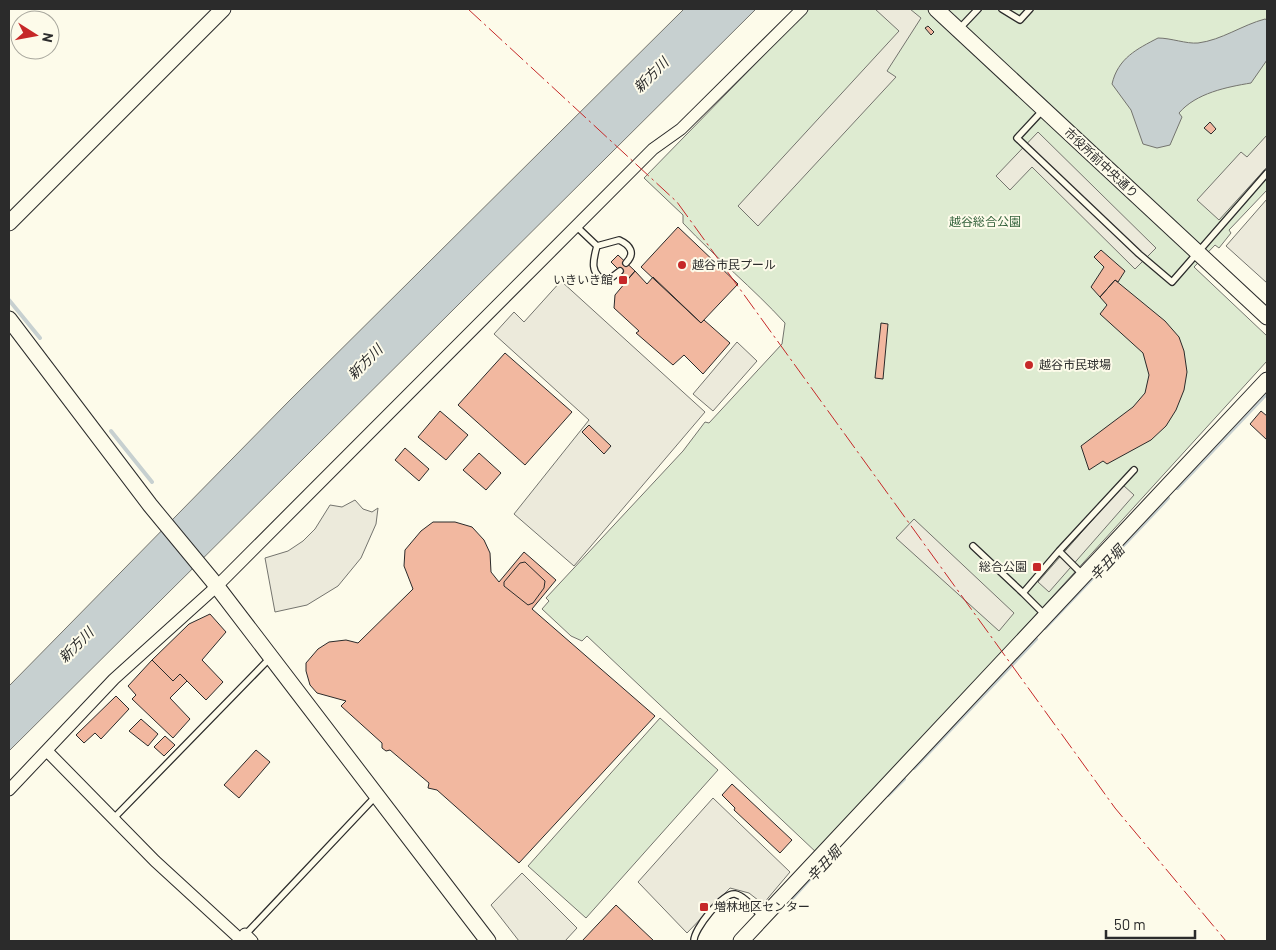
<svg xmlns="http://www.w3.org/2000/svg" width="1276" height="950" font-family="Barlow,'Noto Sans JP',sans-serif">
<rect width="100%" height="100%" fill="#fdfbea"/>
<path fill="#deebd1" stroke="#74746e" d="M 809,9 L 1267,9 L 1267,190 L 1229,230 L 1231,233 L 1219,248 L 1215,245 L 1194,267 L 1267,336 L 1267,361 L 818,854 L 587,636 L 582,641 L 571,636 L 542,609 L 549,601 L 546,598 L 683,451 L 705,422 L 709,423 L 782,344 L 785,323 C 753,288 716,258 683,223 L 683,215 L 644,178 Z
M 660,718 L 718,770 L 586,918 L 528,866 Z"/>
<path fill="#eceadb" stroke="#74746e" d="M 875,9 L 910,9 L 921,18 L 887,71 L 896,77 L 758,226 L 738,206 L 899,31 Z
M 1038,132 L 1156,248 L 1135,269 L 1032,167 L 1010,190 L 996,176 Z
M 1267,135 L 1267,167 L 1219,220 L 1197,200 L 1241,152 L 1247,157 Z
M 1267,199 L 1267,283 L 1226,246 Z
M 561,281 L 705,412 L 574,566 L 514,514 L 589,420 L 494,334 L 514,312 L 524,322 Z
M 737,342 L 757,361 L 713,411 L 693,394 Z
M 1123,485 L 1134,495 L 1049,592 L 1038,582 Z
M 355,500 L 363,509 L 372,512 L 378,508 L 376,524 L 361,558 L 338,586 L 307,605 L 275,612 L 265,558 L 288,551 L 303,541 L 315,529 L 330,505 L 342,507 Z
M 914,519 L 1014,613 L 999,631 L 896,538 Z
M 713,798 L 790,872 L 763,904 L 749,893 L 730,888 L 687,933 L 638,882 Z
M 522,873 L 577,928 L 565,941 L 519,941 L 491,905 Z"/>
<path fill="#c7d0d0" stroke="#74746e" d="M 684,9 L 756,9 L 9,751 L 9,686 L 289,401 Z
M 1265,19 L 1267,20 L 1267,60 L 1251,83 C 1227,87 1196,93 1179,113 L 1182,117 L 1170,145 L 1157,148 L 1143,144 L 1131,110 L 1112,84 C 1118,58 1137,49 1158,38 C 1171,38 1186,44 1198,43 C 1222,40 1242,25 1265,19 Z"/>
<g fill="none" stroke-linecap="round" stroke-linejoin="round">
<path stroke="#c7d0d0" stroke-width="4" d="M 9,300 L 40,338
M 111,431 L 152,482
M 1177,488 L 1267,393
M 1045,628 L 1168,498
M 914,768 L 1036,639
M 888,795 L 904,779
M 786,905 L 818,870"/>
</g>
<path fill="#f2b8a0" stroke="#2b2b2b" d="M 928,26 L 934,32 L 931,35 L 925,28 Z
M 1210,122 L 1216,129 L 1211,134 L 1204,128 Z
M 678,227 L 738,284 L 701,323 L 641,267 Z
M 1101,250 L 1125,271 L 1118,282 L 1115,280 L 1100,297 L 1091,287 L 1104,267 L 1094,257 Z
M 618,255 L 635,271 L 628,279 L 611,262 Z
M 635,271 L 647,284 L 653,277 L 701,323 L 704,320 L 730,343 L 703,374 L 684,355 L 673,365 L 636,333 L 639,331 L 614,308 L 615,295 Z
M 1115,280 L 1165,321 L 1179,337 L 1184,351 L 1187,372 L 1184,390 L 1176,410 L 1166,426 L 1151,440 L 1107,464 L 1103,461 L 1089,470 L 1081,446 L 1133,407 L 1145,393 L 1149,375 L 1143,353 L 1100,314 L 1107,305 L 1100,297 Z
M 881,323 L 888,324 L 883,379 L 875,378 Z
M 505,353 L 572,412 L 525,465 L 458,405 Z
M 440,411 L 468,435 L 446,460 L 418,437 Z
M 1261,411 L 1267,416 L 1267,440 L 1250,424 Z
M 589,425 L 611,446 L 604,454 L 582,432 Z
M 405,448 L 429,469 L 419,481 L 395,460 Z
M 479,453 L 501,473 L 486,490 L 463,470 Z
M 433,522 L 455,522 L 472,527 L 484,540 L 490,553 L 491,572 L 499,582 L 524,552 L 556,580 L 532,609 L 655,716 L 519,863 L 437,790 L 428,788 L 429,783 L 390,750 L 386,751 L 382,748 L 382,743 L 341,706 L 346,701 L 317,693 L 310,685 L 306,671 L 306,663 L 318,649 L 329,642 L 346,640 L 358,643 L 413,589 L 404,566 L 405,550 L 421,531 Z
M 525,562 L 545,581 L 544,588 L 533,603 L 528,605 L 504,586 L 504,582 L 520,563 Z
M 210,614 L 226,632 L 202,660 L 223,682 L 206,700 L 180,674 L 173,681 L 152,660 L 189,624 Z
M 152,660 L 173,681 L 180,674 L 187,681 L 170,698 L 190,719 L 173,738 L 132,699 L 136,695 L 128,686 Z
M 116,696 L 129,709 L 101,739 L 95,733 L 84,743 L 76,735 Z
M 141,719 L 158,734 L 148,746 L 129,731 Z
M 165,736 L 175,745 L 164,756 L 154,747 Z
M 256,750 L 270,762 L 239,798 L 224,785 Z
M 732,784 L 792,840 L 780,853 L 734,810 L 735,808 L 722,795 Z
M 616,905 L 654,941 L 582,941 Z"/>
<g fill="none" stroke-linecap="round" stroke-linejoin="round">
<defs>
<path id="lane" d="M 1002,9 L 1020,20 L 1030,9
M 960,28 L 978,9
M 1042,111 L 1017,138 L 1139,254 L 1172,282 L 1267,173
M 576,226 L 597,246
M 597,246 C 593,260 589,275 607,281 L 620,271
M 597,246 L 619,240 C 630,245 636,253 626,263
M 973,546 L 1023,593
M 1059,551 L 1134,470
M 1046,616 L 1023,593 L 1059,551 L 1082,574
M 114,818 L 270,658
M 245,935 L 376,796
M 694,941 C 693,930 723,892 735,894 C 745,896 754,909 761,916"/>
<path id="street" d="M 47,751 L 155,861 L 240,939
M 9,790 L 114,679 L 217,586 L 653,149 L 681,129 L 802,9
M 245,934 L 252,941"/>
<path id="secondary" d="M 936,9 L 1267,317
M 9,223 L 223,9
M 9,319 L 150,505 L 212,580 L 488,941
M 741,941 L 1267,380"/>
</defs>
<use href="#lane" stroke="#2b2b2b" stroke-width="8"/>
<use href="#street" stroke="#2b2b2b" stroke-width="13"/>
<use href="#secondary" stroke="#2b2b2b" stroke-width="17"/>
<use href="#lane" stroke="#fdfbea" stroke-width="5.5"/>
<use href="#street" stroke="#fdfbea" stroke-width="11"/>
<use href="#secondary" stroke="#fdfbea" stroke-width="15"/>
<path stroke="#c62828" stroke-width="1" stroke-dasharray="18 4 2.5 4" stroke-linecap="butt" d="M 468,9 L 677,202 L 1115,808 L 1226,941"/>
</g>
<g fill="#c62828" stroke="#fdfbea" stroke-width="2">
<circle cx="682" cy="265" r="5"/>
<rect x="618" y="275" width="10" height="10" rx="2.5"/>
<circle cx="1029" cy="365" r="5"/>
<rect x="1032" y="562" width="10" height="10" rx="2.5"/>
<rect x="699" y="902" width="10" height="10" rx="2.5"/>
</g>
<g text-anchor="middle" stroke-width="4" stroke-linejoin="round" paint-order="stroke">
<g font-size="12" fill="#2b2b2b" stroke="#fdfbea">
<text transform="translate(1101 163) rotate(43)" y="4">市役所前中央通り</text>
</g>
<g font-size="12" fill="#34623c" stroke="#fdfbea">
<text x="985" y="226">越谷総合公園</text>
</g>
<g font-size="12" fill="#2b2b2b" stroke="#fdfbea" text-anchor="start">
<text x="692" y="269">越谷市民プール</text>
<text x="613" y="284" text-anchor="end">いきいき館</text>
<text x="1039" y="369">越谷市民球場</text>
<text x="1027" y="571" text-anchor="end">総合公園</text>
<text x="714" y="911">増林地区センター</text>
</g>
<g font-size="14" font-style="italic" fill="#2b2b2b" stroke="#fdfbea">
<text transform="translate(651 75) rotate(-45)" y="5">新方川</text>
<text transform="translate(365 362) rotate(-45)" y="5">新方川</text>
<text transform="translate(1107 563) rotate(-47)" y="5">辛丑堀</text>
<text transform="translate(76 645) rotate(-45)" y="5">新方川</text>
<text transform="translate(824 864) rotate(-47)" y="5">辛丑堀</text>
</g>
</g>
<rect width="1276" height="950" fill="none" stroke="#2b2b2b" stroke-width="20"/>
<g transform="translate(35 35) rotate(101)"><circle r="24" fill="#fdfbea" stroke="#a9a89e"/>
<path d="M0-4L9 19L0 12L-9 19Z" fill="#c62828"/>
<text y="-8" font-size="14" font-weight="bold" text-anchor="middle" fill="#2b2b2b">N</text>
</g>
<path d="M1106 930v8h89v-8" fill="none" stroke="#2b2b2b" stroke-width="2.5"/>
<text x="1114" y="930" font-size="15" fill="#2b2b2b" stroke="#fdfbea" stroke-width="4" paint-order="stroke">50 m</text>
</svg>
